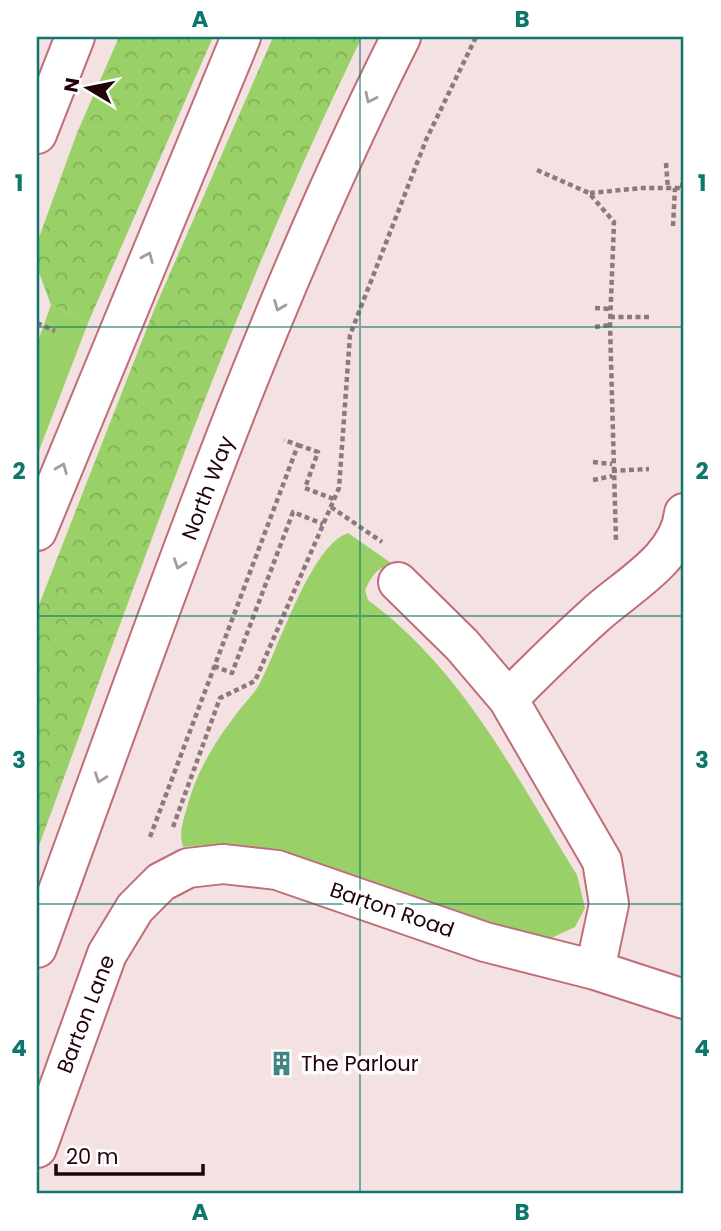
<svg xmlns="http://www.w3.org/2000/svg" width="721" height="1231" font-family="Poppins,sans-serif">
<defs>
<pattern id="forest-crowns" width="20" height="18" patternUnits="userSpaceOnUse" patternTransform="scale(1.75)"><rect width="20" height="18" fill="#99d067"/><path d="M2 6a3 3 0 1 1 6 0M12 15a3 3 0 1 1 6 0" fill="none" stroke="#84b158"/></pattern>
</defs>
<rect width="100%" height="100%" fill="#f4e1e2"/>
<path fill="#99d067" d="M 51,305 L 88,323 L 37,456 L 37,344 Z
M 348,533 L 394,565 C 377,566 372,576 365,590 L 368,600 C 463,670 516,777 577,875 L 585,908 L 575,927 L 549,939 L 353,883 L 265,848 L 221,844 L 183,847 C 179,833 182,824 186,811 C 195,775 212,746 234,717 C 242,705 254,695 260,683 C 279,648 311,545 348,533 Z"/>
<path fill="url(#forest-crowns)" d="M 119,37 L 213,37 L 88,323 L 51,305 L 37,267 L 37,243 L 77,133 Z
M 273,37 L 362,37 C 234,299 138,577 37,851 L 37,610 L 154,310 Z"/>
<g fill="none" stroke-linecap="round" stroke-linejoin="round">
<defs>
<path id="minor" d="M 37,134 L 75,37
M 398,582 L 462,645 L 508,699 L 602,861 L 609,904 L 595,970
M 508,699 C 536,671 564,643 594,616 C 625,587 679,560 684,513
M 37,1148 L 107,954 L 135,908 L 161,882 L 188,868 L 223,864 L 277,870 L 485,942 L 595,970 L 684,999"/>
<path id="trunk" d="M 37,531 L 241,37
M 37,948 C 150,642 254,329 401,37"/>
</defs>
<use href="#minor" stroke="#bf6d78" stroke-width="42"/>
<use href="#trunk" stroke="#bf6d78" stroke-width="42"/>
<path stroke="#8f777a" stroke-width="4.5" stroke-dasharray="5 3.5" stroke-linecap="butt" d="M 666,163 L 668,189
M 537,170 L 589,193 L 614,222 L 610,325 L 616,541
M 682,188 L 684,170
M 590,193 L 642,188 L 684,188
M 673,226 L 675,188
M 595,308 L 610,309
M 610,317 L 650,317
M 37,323 L 55,331
M 595,327 L 610,325
M 298,445 L 318,452 L 305,488 L 334,499
M 593,462 L 612,464
M 612,471 L 649,469
M 593,480 L 612,476
M 331,507 L 382,542
M 214,666 L 232,673 L 293,512 L 323,524
M 173,827 L 220,698 L 255,681 L 339,488 L 350,335 L 426,140 L 476,37
M 150,837 L 298,445 L 284,440"/>
<use href="#minor" stroke="#fff" stroke-width="38"/>
<use href="#trunk" stroke="#fff" stroke-width="38"/>
</g>
<defs><path id="oneway-chevron" d="M-2-3.5L2.5 0L-2 3.5" fill="none" stroke-width="1.6" stroke-linecap="round" stroke-linejoin="round" transform="scale(1.75)"/></defs>
<g stroke="#a69a9c">
<use href="#oneway-chevron" transform="translate(370 98) rotate(116)"/>
<use href="#oneway-chevron" transform="translate(148 257) rotate(-67)"/>
<use href="#oneway-chevron" transform="translate(279 306) rotate(112)"/>
<use href="#oneway-chevron" transform="translate(62 468) rotate(-68)"/>
<use href="#oneway-chevron" transform="translate(179 564) rotate(110)"/>
<use href="#oneway-chevron" transform="translate(100 778) rotate(110)"/>
</g>
<path fill="none" stroke="#0f766e" stroke-width="2" stroke-opacity="0.55" d="M 360,37 L 360,1194M 37,327 L 684,327M 37,616 L 684,616M 37,904 L 684,904"/>
<defs>
<symbol id="building-bare" viewBox="-9 -9 18 18"><path d="M-4-6H4V6H1V3H-1V6H-4ZM-2.5-4.3h1.7v1.8h-1.7ZM.8-4.3h1.7v1.8H.8ZM-2.5-1h1.7V.8h-1.7ZM.8-1h1.7V.8H.8Z" fill="#3e8683" stroke="#fff" stroke-width="2.5" paint-order="stroke"/></symbol>
</defs>
<g fill-rule="evenodd">
<use href="#building-bare" x="264" y="1046" width="35" height="35"/>
</g>
<g text-anchor="middle" stroke-width="7" stroke-linejoin="round" paint-order="stroke">
<g font-size="21" fill="#200308" stroke="#fff">
<text transform="translate(208 488) rotate(-69)" y="7">North Way</text>
<text transform="translate(392 910) rotate(19)" y="7">Barton Road</text>
<text transform="translate(86 1014) rotate(-69)" y="7">Barton Lane</text>
</g>
<g font-size="21" fill="#200308" stroke="#fff" text-anchor="start">
<text x="301" y="1071">The Parlour</text>
</g>
</g>
<rect width="721" height="1231" fill="none" stroke="#ffffff" stroke-width="77"/>
<g transform="translate(88 88) rotate(280)" stroke="#ffffff" stroke-width="5" paint-order="stroke">
<path d="M0-5L12 26L0 18L-12 26Z" fill="#200308"/>
<text y="-10" font-size="19" font-weight="bold" text-anchor="middle" fill="#200308">N</text>
</g>
<path d="M56 1164v10h147v-10" fill="none" stroke="#200308" stroke-width="3.5"/>
<text x="66" y="1164" font-size="21" fill="#200308" stroke="#ffffff" stroke-width="5" paint-order="stroke">20 m</text>
<rect x="38" y="38" width="644" height="1154" fill="none" stroke="#0f766e" stroke-width="2.5"/>
<g font-size="23" text-anchor="middle" font-weight="bold" fill="#0f766e">
<text x="200" y="27">A</text>
<text x="522" y="27">B</text>
<text x="19" y="191">1</text>
<text x="702" y="191">1</text>
<text x="19" y="479">2</text>
<text x="702" y="479">2</text>
<text x="19" y="768">3</text>
<text x="702" y="768">3</text>
<text x="19" y="1056">4</text>
<text x="702" y="1056">4</text>
<text x="200" y="1220">A</text>
<text x="522" y="1220">B</text>
</g>
</svg>
